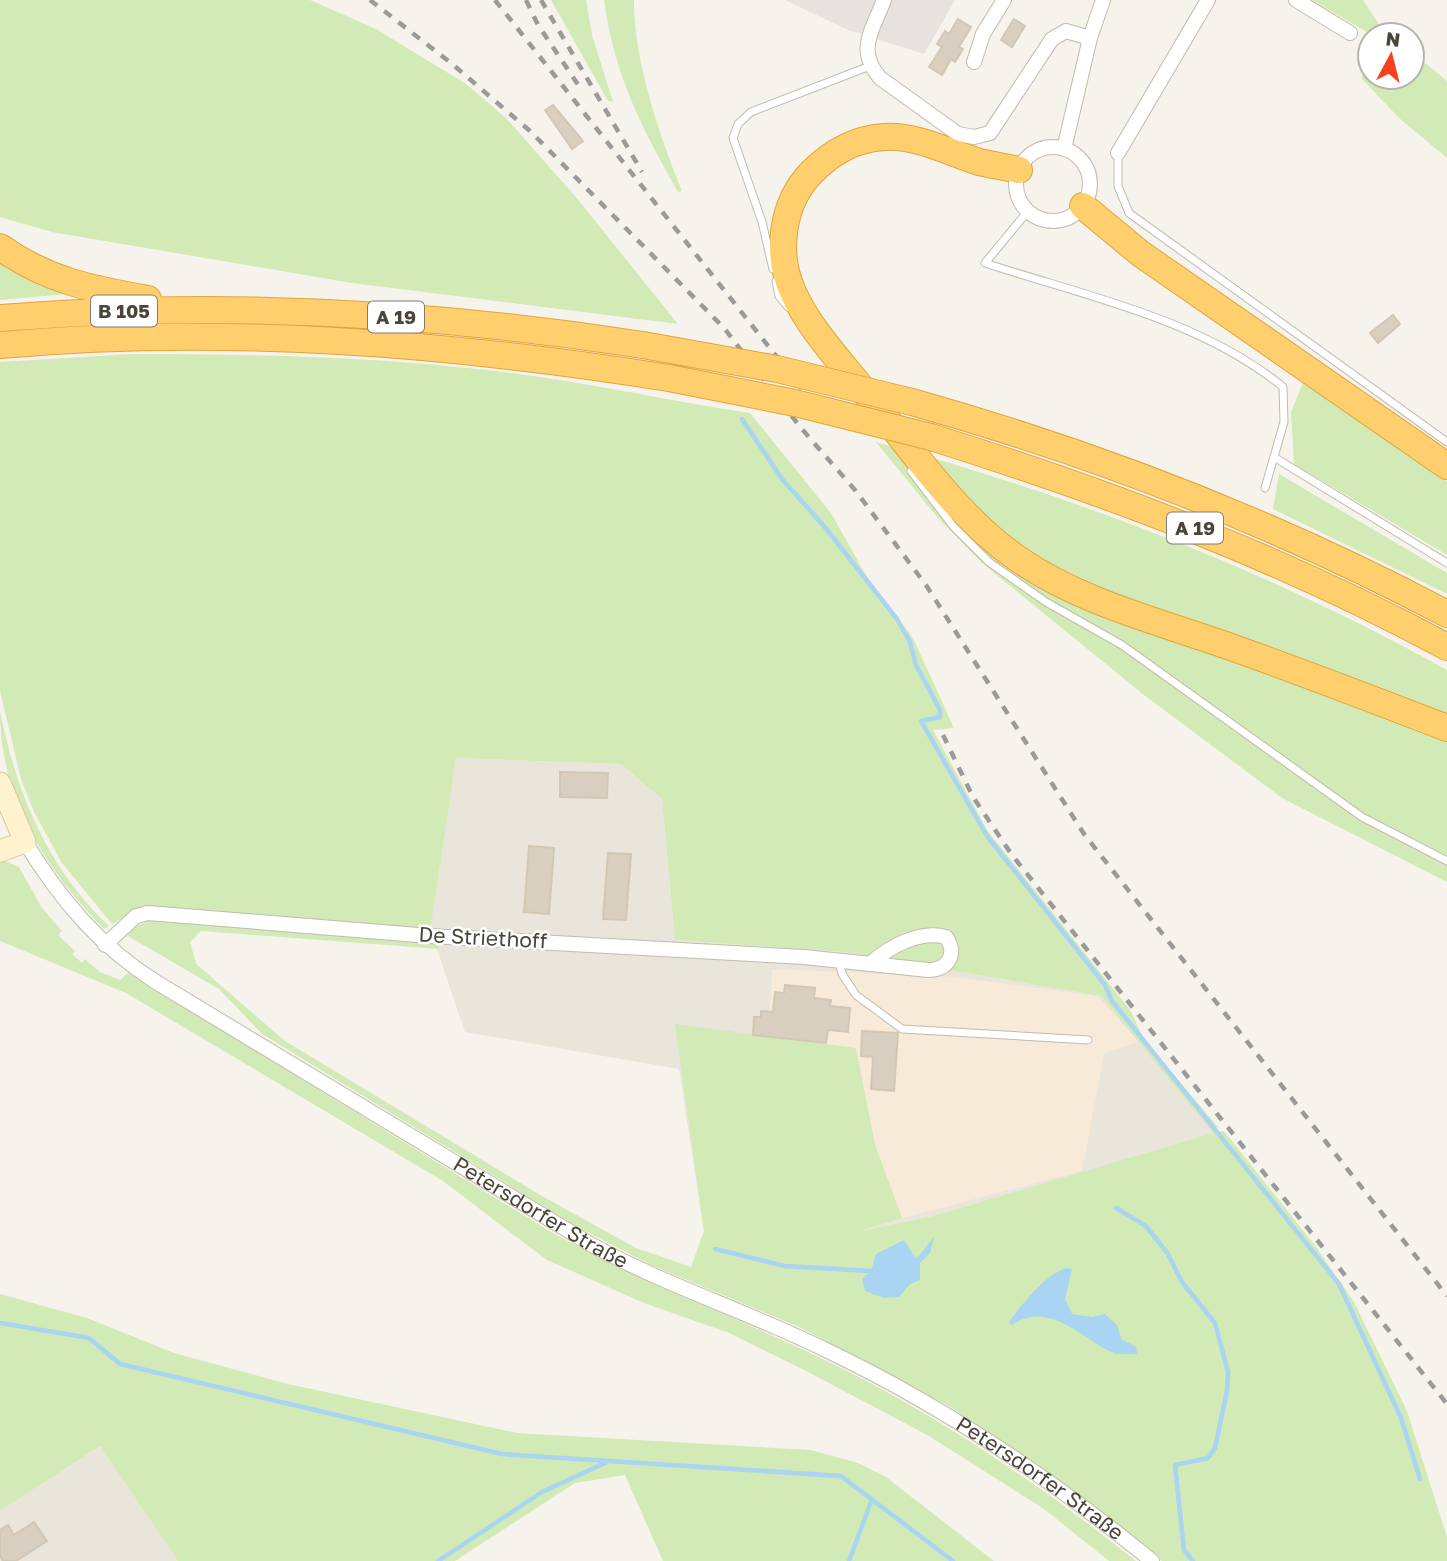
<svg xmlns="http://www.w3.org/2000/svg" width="1447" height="1561" font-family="'Golos Text',sans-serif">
<rect width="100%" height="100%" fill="#f6f3ec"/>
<path fill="#eae5da" d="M 456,758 L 621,764 L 662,799 L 675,940 L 844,952 L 1101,996 L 1214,1133 L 933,1216 L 843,1234 L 704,1232 L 679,1069 L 465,1032 L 429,926 Z
M 100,1446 L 178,1561 L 0,1561 L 0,1511 Z"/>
<path fill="#f7ead8" d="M 772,969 L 954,977 L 1097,996 L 1139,1041 L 1104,1054 L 1082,1171 L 902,1218 L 875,1145 L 856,1049 L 768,1036 Z"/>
<path fill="#e6e2dd" d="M 785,0 L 955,0 L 924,54 L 848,30 Z"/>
<path fill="#d2eab5" d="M 0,0 L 310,0 L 376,29 L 466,84 L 507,119 L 575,196 L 678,324 L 352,283 L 52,232 L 0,217 Z
M 551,0 L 586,0 L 592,35 L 613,102 L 608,101 Z
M 604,0 L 634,0 C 633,57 660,138 682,191 L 678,192 C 642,128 614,75 604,0 Z
M 1312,0 L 1363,0 L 1386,35 L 1372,35 Z
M 1412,52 L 1447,81 L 1447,158 L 1399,118 L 1361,78 L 1370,60 L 1370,77 L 1412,77 Z
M 0,259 L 65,290 L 66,294 L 0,300 Z
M 132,354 C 257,354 381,357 504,372 C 587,382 668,401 750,413 L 831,513 L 867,577 L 913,638 L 954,728 L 933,730 L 987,830 L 1130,1010 L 1145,1041 L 1218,1127 L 1215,1132 L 1224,1131 L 1316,1247 L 1354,1302 L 1407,1411 L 1447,1537 L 1447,1561 L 1162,1561 L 1037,1464 L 947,1405 L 797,1326 L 651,1265 L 574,1225 L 262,1034 L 219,989 L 128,936 L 133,927 L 151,920 L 435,941 L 439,949 L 201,931 L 190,942 L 196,964 L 285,1041 L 542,1196 L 636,1248 L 691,1267 L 704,1231 L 675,1024 L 856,1048 L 875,1145 L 902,1218 L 859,1231 L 933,1216 L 1213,1133 L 1101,996 L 844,952 L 675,940 L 662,799 L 621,764 L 456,758 L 430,931 L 135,910 L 112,924 L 62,863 L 34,812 L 21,779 L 0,691 L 0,362 Z
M 1304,380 L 1447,481 L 1447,555 L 1294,464 L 1291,412 Z
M 876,442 C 1074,496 1268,570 1447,670 L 1447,882 L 1282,798 L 1144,695 L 982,563 L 938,518 Z
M 1279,474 L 1447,573 L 1447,594 L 1273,509 Z
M 0,711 C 16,792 48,869 109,926 L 104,929 C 45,868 0,799 0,711 Z
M 0,859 L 19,867 L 42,908 L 62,931 L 58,935 L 75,951 L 72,954 L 82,963 L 85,959 L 100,972 L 120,980 L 128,973 L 551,1232 C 646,1284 747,1321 843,1369 C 947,1421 1045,1489 1136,1561 L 1109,1561 L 1044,1509 L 929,1436 L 808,1372 L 729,1333 L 644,1303 L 547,1260 L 443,1181 L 126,993 L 0,941 Z
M 0,1294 L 87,1318 L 174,1353 L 288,1384 L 517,1433 L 811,1450 L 858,1463 L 886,1477 L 994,1561 L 663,1561 L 625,1475 L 575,1483 L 455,1561 L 178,1561 L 100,1446 L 0,1511 Z"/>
<path fill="#a9d4f2" d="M 934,1237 L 930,1253 L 920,1263 L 920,1280 L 910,1284 L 899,1297 L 884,1298 L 865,1291 L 862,1279 L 871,1271 L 876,1254 L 904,1240 L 916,1259 Z
M 1066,1268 L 1072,1269 L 1065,1299 L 1072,1314 L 1092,1317 L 1105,1314 L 1117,1325 L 1121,1339 L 1136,1347 L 1137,1354 L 1116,1354 L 1107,1350 C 1078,1334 1046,1301 1012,1325 L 1009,1322 C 1024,1302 1041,1278 1066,1268 Z"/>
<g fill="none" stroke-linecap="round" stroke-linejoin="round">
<path stroke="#a9d4f2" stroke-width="4.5" d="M 742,419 L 782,479 L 824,526 L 897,619 L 910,642 L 916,665 L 940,710 L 940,717 L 921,721 L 987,836 L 1105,985 L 1112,1001 L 1339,1284 L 1401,1418 L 1420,1479
M 1116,1208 L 1146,1226 L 1168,1254 L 1182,1282 L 1215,1323 L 1228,1372 L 1227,1391 L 1215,1448 L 1208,1458 L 1175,1465 L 1184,1550 L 1193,1561
M 715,1249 L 785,1266 L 871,1271
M 0,1323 L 89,1338 L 120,1364 L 502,1454 L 841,1476 L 953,1561
M 438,1561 L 542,1492 L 605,1463
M 849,1561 L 872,1499"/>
</g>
<path fill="#d8cfc1" stroke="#d3c7b4" stroke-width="2" d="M 958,19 L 971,27 L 959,47 L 963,49 L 955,62 L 951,59 L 942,75 L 929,67 L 942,47 L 937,44 L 945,31 L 949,34 Z
M 1014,19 L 1025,26 L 1012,47 L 1001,40 Z
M 553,105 L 583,141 L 572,149 L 545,110 Z
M 1393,315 L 1400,324 L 1378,343 L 1370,333 Z
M 560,772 L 608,773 L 607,798 L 560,797 Z
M 529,846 L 554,848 L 549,914 L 524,912 Z
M 608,853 L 631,854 L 626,920 L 603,919 Z
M 785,985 L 815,988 L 814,998 L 831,1000 L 830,1006 L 850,1008 L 848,1032 L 828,1030 L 826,1043 L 753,1035 L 754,1017 L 761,1017 L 761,1011 L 773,1012 L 775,992 L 784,993 Z
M 862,1031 L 898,1033 L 894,1091 L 871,1089 L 873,1057 L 861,1056 Z
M 34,1522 L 47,1541 L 16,1561 L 3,1561 L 0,1556 L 0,1530 L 8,1525 L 14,1535 Z"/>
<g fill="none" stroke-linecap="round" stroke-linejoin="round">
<defs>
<path id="lane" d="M 1118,153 L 1118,186 L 1129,213 L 1447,442
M 1028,211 L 985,263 C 1085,296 1200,319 1283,387 L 1284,422 L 1265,488
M 773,269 L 762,222 L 733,138 L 738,124 L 751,112 L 870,66
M 776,281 L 779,296 L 788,307
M 1274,457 L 1447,563
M 911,471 L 953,526 L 989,562 L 1046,602 L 1122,645 L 1362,817 L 1447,861
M 839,961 L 842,974 L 856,995 L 902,1029 L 1088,1040"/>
<g id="street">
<path d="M 884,0 C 872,31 856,50 880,78 L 958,134 L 974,137 L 990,133 L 1052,39 L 1066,31 L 1090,38"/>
<path d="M 1296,0 L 1350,33"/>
<path d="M 974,62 L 983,34 L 1004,0"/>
<circle cx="1053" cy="184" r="37"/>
<path d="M 1064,149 L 1090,38 L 1103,0"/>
<path d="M 1118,153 L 1208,0"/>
<path id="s1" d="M 25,842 C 60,899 99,946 156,982 L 592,1245 C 667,1286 749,1312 826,1350 C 943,1406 1052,1479 1152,1561"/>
<path d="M 105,945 L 136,916 L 148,913 L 430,936 L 804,957 L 928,970 C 948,970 958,954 946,937 C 920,930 891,946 872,962"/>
</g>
<path id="secondary" d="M 0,783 L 25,842 L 0,851"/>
<path id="highway" d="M 1019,170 C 1006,167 992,165 979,162 C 948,152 917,135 884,137 C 854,139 832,152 812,172 C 782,202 775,253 793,292 C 809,329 843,364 868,396 C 914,452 957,517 1018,559 C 1080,602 1157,621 1228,646 C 1302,672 1374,700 1447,728
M 1083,206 L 1141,254 L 1447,466
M 0,247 C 48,281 92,289 148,299
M 0,318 C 215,301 430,312 643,345
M 0,345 C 223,325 449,343 669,378
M 912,402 C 1097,454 1277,524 1447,614
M 931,437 C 1110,493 1282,558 1447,647"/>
</defs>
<use href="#lane" stroke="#c2bbae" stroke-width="9"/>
<use href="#street" stroke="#c2bbae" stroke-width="16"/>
<use href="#secondary" stroke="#d6c79b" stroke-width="23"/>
<use href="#highway" stroke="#e0a43c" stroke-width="28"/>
<use href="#lane" stroke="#fff" stroke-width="7"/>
<use href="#street" stroke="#fff" stroke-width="14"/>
<use href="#secondary" stroke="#fff3cd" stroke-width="21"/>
<use href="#highway" stroke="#ffcf6e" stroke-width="26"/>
<path stroke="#9a9a9a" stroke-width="4.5" stroke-dasharray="9 9" stroke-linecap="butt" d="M 370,0 L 451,63 L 530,131 L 724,328 L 801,428 L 855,490 L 926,585 L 1084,834 L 1447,1296
M 495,0 L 814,404
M 526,0 L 538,25 L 581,89
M 541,0 L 642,172
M 943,735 L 973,797 L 1012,855 L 1447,1404"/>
<defs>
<path id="highway-bridge" d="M 643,345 L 777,369 L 912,402
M 669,378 L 795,403 L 931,437"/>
</defs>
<use href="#highway-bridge" stroke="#e0a43c" stroke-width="28" stroke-linecap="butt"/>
<use href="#highway-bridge" stroke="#ffcf6e" stroke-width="26"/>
</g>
<g text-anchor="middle" stroke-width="5" stroke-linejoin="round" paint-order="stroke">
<g fill="#fff" stroke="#817c74" stroke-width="2">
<rect x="91" y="295.5" width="66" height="31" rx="5"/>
<rect x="368" y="301.5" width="56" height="31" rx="5"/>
<rect x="1167" y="512.5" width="56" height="31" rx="5"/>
</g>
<g font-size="19" font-weight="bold" fill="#4b4439">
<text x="124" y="318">B 105</text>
<text x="396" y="324">A 19</text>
<text x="1195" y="535">A 19</text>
</g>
<g font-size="21" fill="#4b4439" stroke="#fff">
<text transform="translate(483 938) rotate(3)" y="7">De Striethoff</text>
<text dy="7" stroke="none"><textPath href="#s1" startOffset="642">Petersdorfer Straße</textPath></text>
<text dy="7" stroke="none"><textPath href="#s1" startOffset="1209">Petersdorfer Straße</textPath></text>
</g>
</g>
<g transform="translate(1391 56) rotate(7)"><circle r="33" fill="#ffffff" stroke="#b7b4b0" stroke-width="2"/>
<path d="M0-5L12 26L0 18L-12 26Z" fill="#fc3f1d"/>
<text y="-10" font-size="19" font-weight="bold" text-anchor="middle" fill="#4b4439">N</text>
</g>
</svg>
